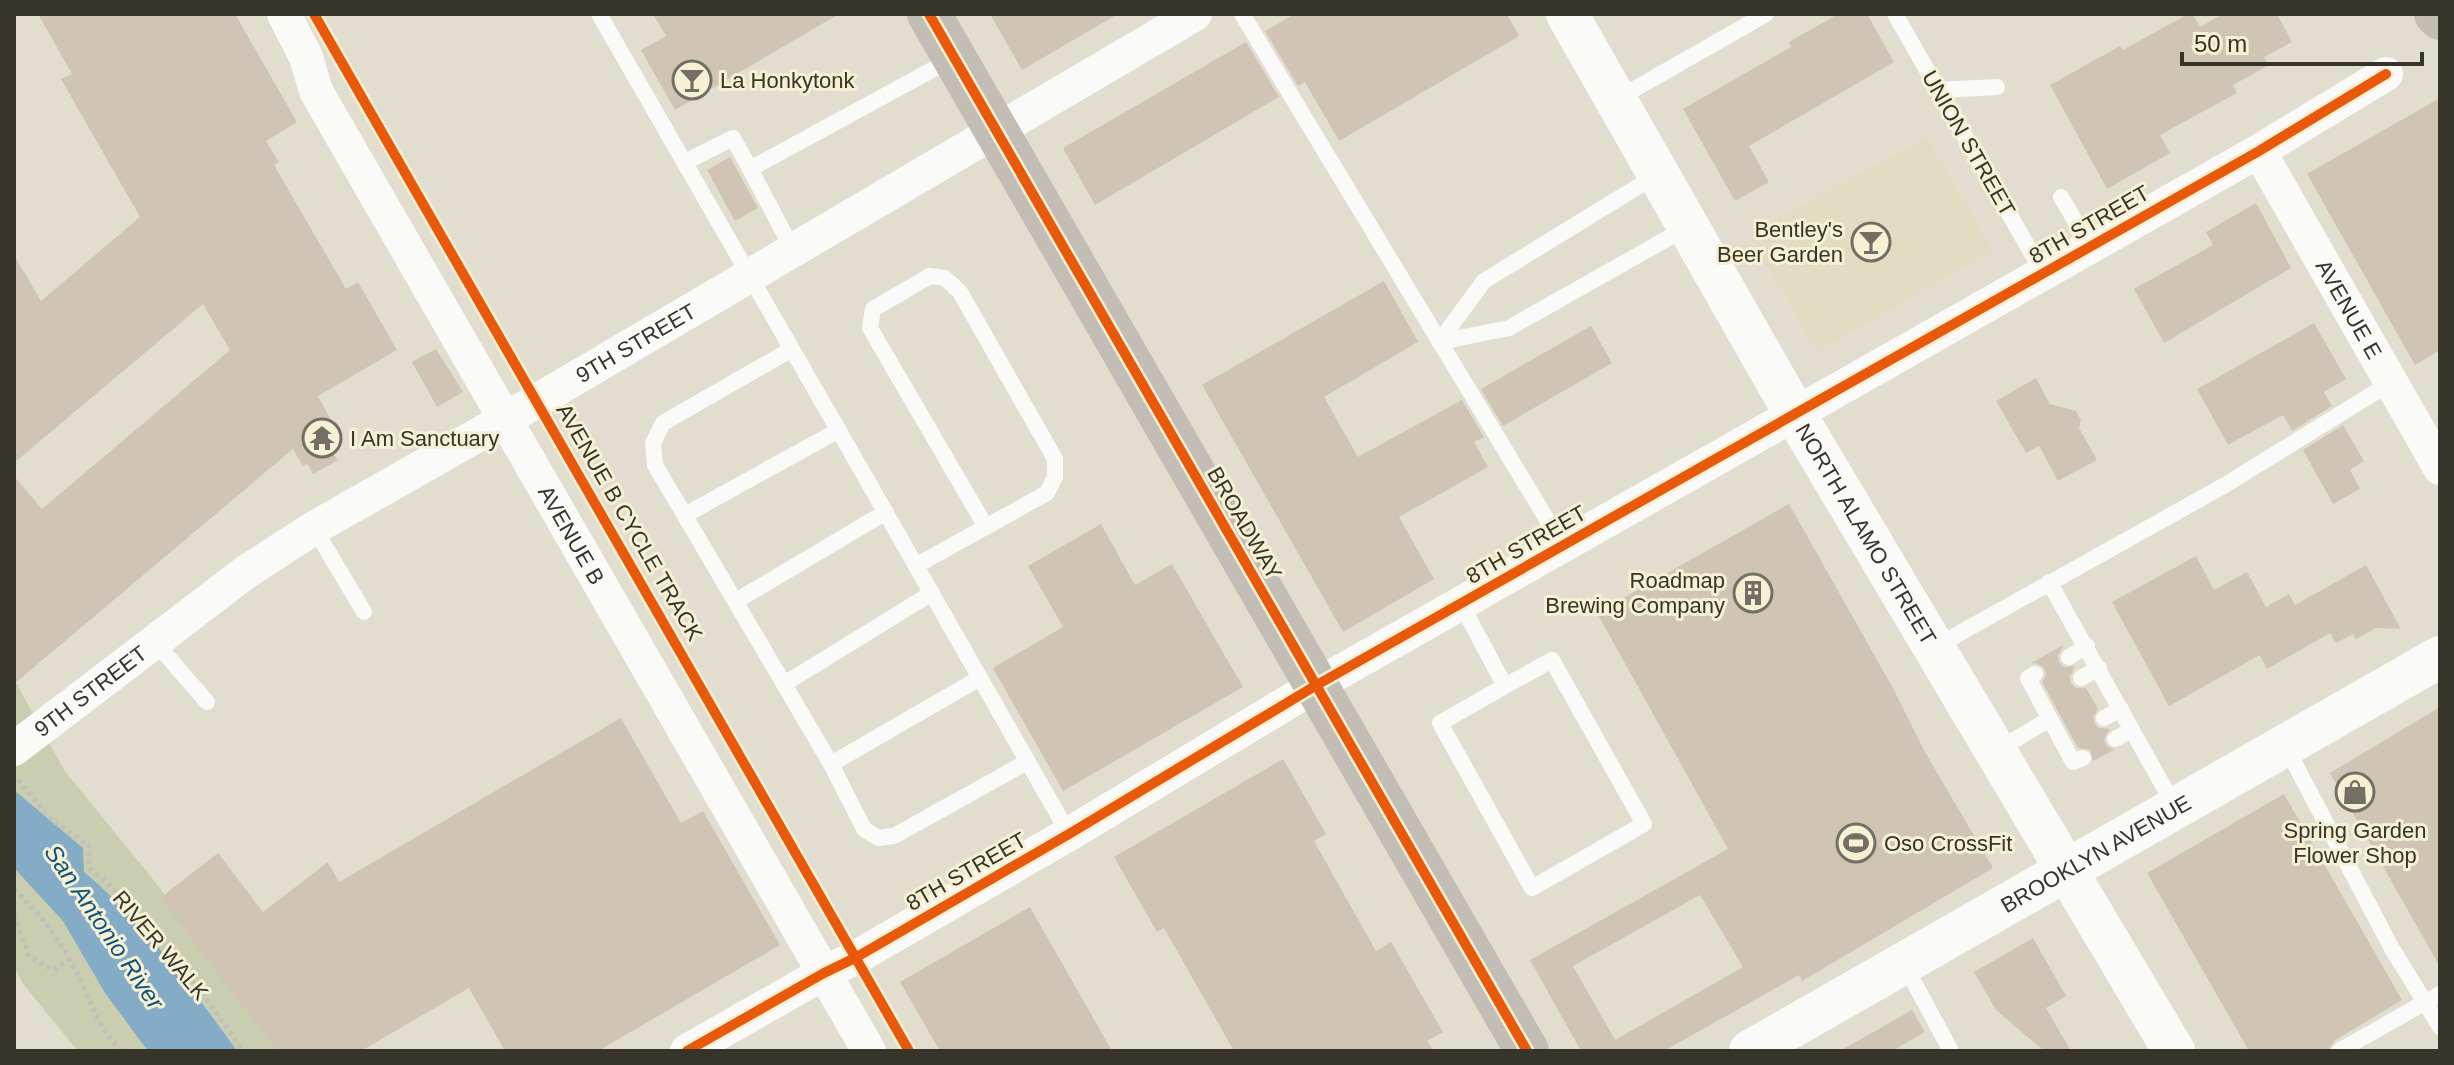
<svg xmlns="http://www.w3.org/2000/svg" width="2454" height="1065" font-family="Arial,sans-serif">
<rect width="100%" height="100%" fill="#e1ded0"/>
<path fill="#e2dcc3" d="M 1927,137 L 1993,251 L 1817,352 L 1749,233 Z"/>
<path fill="#c9ceb0" d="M 14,679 L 64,770 L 156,883 L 273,1042 L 284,1051 L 78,1051 L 23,984 L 14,966 Z"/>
<path fill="#85acc6" d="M 14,790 L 83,848 L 84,872 C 145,923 191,987 237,1051 L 148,1051 L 105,993 L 63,921 L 14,868 Z"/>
<path fill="#d0c5b5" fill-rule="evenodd" d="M 38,14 L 235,14 L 297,122 L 266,141 L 279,162 L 274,165 L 346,289 L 358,282 L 397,350 L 318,396 L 343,443 L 331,451 L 338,460 L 313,474 L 307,464 L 303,466 L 293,449 L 14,684 L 14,476 L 42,509 L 230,350 L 203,304 L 14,463 L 14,255 L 41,301 L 140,217 L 61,79 L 72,74 Z
M 653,14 L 839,14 L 675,110 L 641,50 L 666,36 Z
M 990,14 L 1118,14 L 1022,70 Z
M 1295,14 L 1507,14 L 1519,36 L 1339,141 L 1305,82 L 1298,86 L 1265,31 Z
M 1838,14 L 1867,14 L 1894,62 L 1749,146 L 1769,182 L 1735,201 L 1683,109 L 1791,47 L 1789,42 Z
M 2188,14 L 2193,14 L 2200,27 L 2223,14 L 2277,14 L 2292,42 L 2264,57 L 2269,65 L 2233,85 L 2237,93 L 2160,135 L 2170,153 L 2107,189 L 2050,85 L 2120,46 L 2123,50 Z
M 1246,42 L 1279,97 L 1095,205 L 1063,148 Z
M 2440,98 L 2440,350 L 2415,365 L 2307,174 Z
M 730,157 L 758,208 L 735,221 L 707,170 Z
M 2256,203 L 2291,268 L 2164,343 L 2134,289 L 2213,245 L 2206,232 Z
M 1384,281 L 1418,342 L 1324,397 L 1358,457 L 1462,400 L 1484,437 L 1474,442 L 1488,467 L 1399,517 L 1434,579 L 1343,632 L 1202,385 Z
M 2314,323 L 2346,379 L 2324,392 L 2332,406 L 2292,431 L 2283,415 L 2228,445 L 2197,389 Z
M 1591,326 L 1612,363 L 1503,426 L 1481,389 Z
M 436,349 L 463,392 L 437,407 L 412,362 Z
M 2036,378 L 2050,404 L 2076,411 L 2081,420 L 2079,428 L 2097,460 L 2058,481 L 2039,446 L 2026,453 L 1996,401 Z
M 2343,425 L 2364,461 L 2350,470 L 2360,489 L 2333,504 L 2303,450 Z
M 1789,504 L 1894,690 L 1925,752 L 1993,868 L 1802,981 L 1799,975 L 1664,1051 L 1581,1051 L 1530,960 L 1728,849 L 1597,613 ZM 1700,895 L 1743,967 L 1615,1040 L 1573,966 Z
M 1101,524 L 1135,585 L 1172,564 L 1243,687 L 1063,791 L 993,668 L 1063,627 L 1028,566 Z
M 2196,556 L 2214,590 L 2247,572 L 2266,607 L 2289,594 L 2295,605 L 2366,565 L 2401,629 L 2376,628 L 2356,639 L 2353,634 L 2336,643 L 2330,633 L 2267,669 L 2260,655 L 2169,706 L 2112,602 Z
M 2063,645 L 2058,656 L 2059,662 L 2064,667 L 2075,666 L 2070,677 L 2071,683 L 2076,688 L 2086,688 L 2098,709 L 2093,717 L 2095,724 L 2099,728 L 2110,729 L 2104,739 L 2106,745 L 2114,750 L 2093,761 L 2090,750 L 2078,748 L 2042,682 L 2046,675 L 2044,668 L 2036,663 L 2030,664 Z
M 2440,707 L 2440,967 L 2330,773 Z
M 621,718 L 681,823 L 703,811 L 780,945 L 598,1051 L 505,1051 L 469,988 L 361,1051 L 277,1051 L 160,898 L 218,853 L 263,912 L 328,862 L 339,882 Z
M 1283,759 L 1326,834 L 1314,841 L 1376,951 L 1391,942 L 1443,1032 L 1427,1041 L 1434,1051 L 1234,1051 L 1164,928 L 1157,932 L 1114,857 Z
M 2284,794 L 2402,1000 L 2334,1041 L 2328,1051 L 2249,1051 L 2147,873 Z
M 1030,907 L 1112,1051 L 940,1051 L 900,982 Z
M 2033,938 L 2066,996 L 2046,1008 L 2071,1051 L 2044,1051 L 1996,1010 L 1974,972 Z
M 1912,1010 L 1925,1032 L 1892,1051 L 1840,1051 Z"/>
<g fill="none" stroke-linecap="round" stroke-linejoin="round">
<path stroke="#c2c0bb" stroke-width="5" stroke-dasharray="4 4" stroke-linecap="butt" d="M 18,780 L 52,820 L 89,846 L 89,868 C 147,912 201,991 243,1051
M 14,889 C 36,910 54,932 69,958 C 88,990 94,1024 122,1051
M 14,915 L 29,956 L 53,970 L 69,959"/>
<path stroke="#fafaf8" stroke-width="16" d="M 599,14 C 757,287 913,560 1069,834
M 1242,14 L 1563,546
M 1895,14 L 2043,273
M 1939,90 L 1997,87
M 1617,99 L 1766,14
M 685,162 L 733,138 L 750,169
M 2061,197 L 2090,246
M 793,250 L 750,169 L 952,59
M 1439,342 L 1484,281 L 1657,175
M 1439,342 L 1509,328 L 1686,228
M 792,349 L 663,423 L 653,443 L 655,465 L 831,764 L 864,829 L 878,838 L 894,836 L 1027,762
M 685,515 L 839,430
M 314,528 L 364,612
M 917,565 L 1047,493 L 1055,477 L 1055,459 L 960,292 L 945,278 L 930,276 L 873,309 L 870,328 L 986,527
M 2049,582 L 2175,807
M 736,601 L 886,512
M 1461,604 L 1505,686 L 1440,723 L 1532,888 L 1644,824 L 1552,660 L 1505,686
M 154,641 L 207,702
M 1935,647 L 2225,485 L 2392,382
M 2069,657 L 2087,646
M 2035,674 L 2028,678 L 2073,762 L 2083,758
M 2081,678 L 2099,668
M 784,684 L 932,593
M 2104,718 L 2121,709
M 2115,739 L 2132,730
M 2286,747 L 2391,947 L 2440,1027
M 1997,750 L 2050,719
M 831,764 L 978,679
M 1904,964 L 1951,1051
M 2339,1051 L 2440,994"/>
<g stroke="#fafaf8" stroke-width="34">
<path id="s1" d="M 284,14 L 306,57 L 316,91 L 869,1051"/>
<path id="s2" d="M 2259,151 L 2440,468"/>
<path id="s3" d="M 14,749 L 246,572 L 314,528 L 506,419 L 1195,14"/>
<path d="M 687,1051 L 824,973 L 855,958 L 1069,834 L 1315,686 L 2259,151 L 2386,74"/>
</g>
<g stroke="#fafaf8" stroke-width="42">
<path id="s4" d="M 1567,14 L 1795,414 L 2174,1051"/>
<path id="s5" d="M 1750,1051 L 2440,657"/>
</g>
<path stroke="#c2beb5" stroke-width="44" d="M 929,14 L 1527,1051"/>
<path stroke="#c4beb0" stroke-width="44" d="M 2436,14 L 2440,18"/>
<defs>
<path id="cycleway" d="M 314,14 L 909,1051
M 929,14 L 1527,1051
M 687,1051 L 824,973 L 855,958 L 1069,834 L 1315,686 L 2259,151 L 2386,74"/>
</defs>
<use href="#cycleway" stroke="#f6f0d5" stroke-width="15"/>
<use href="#cycleway" stroke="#e8590c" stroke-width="10"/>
</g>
<defs>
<symbol id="bar-ring" viewBox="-11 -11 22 22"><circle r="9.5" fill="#f6f0d5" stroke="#727064" stroke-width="1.5"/><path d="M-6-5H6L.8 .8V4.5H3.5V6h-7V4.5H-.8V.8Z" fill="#727064"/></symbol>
<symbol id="temple-ring" viewBox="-11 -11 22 22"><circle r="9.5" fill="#f6f0d5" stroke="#727064" stroke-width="1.5"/><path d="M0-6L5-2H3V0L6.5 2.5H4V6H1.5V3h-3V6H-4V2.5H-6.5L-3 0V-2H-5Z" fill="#727064"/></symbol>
<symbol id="building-ring" viewBox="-11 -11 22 22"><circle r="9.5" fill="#f6f0d5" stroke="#727064" stroke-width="1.5"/><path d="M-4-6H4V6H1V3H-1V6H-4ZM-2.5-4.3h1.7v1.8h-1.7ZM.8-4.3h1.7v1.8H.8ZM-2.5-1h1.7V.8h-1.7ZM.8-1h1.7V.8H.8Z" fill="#727064"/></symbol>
<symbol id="shop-ring" viewBox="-11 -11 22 22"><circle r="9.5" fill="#f6f0d5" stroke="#727064" stroke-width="1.5"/><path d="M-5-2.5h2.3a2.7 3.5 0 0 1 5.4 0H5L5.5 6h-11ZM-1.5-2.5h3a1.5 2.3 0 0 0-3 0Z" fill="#727064"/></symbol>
<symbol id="stadium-ring" viewBox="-11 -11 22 22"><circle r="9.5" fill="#f6f0d5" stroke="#727064" stroke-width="1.5"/><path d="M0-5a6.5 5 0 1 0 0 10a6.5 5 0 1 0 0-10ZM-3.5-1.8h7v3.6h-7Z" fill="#727064"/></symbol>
</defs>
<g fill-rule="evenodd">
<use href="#bar-ring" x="670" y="58" width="44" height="44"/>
<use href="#bar-ring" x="1849" y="220" width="44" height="44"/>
<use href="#temple-ring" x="300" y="416" width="44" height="44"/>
<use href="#building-ring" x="1731" y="571" width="44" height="44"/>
<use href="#shop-ring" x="2333" y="770" width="44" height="44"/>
<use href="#stadium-ring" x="1834" y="821" width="44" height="44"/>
</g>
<g text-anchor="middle" stroke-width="6" stroke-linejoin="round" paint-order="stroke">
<g font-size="22" fill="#37342a" stroke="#f6f0d5" text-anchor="start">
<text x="720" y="88">La Honkytonk</text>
<text x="1843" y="237" text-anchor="end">Bentley's<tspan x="1843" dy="25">Beer Garden</tspan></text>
<text x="350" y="446">I Am Sanctuary</text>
<text x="1725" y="588" text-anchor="end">Roadmap<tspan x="1725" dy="25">Brewing Company</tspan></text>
<text x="2355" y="838" text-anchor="middle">Spring Garden<tspan x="2355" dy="25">Flower Shop</tspan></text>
<text x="1884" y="851">Oso CrossFit</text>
</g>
<g font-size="22" fill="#37342a" stroke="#f6f0d5">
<text transform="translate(1969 143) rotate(60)" y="8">UNION STREET</text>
<text transform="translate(2089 224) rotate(-30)" y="8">8TH STREET</text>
<text dy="8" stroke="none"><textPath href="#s2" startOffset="182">AVENUE E</textPath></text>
<text dy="8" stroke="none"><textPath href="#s3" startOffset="744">9TH STREET</textPath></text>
<text transform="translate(630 522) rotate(60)" y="8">AVENUE B CYCLE TRACK</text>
<text transform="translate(1245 523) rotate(60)" y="8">BROADWAY</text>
<text dy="8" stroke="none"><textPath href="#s1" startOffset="596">AVENUE B</textPath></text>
<text dy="8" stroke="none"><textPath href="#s4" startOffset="600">NORTH ALAMO STREET</textPath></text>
<text transform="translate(1526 544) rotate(-30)" y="8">8TH STREET</text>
<text dy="8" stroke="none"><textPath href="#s3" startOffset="96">9TH STREET</textPath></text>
<text dy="8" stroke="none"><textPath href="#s5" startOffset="398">BROOKLYN AVENUE</textPath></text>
<text transform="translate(966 871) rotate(-30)" y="8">8TH STREET</text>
<text transform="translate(161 945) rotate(50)" y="8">RIVER WALK</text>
</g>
<g font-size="24" font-style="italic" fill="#0d547d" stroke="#f6f0d5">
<text transform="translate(104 927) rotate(56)" y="8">San Antonio River</text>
</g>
</g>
<rect width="2454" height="1065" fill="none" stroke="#37342a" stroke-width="32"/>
<path d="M2182 52v12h240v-12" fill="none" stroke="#37342a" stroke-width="4"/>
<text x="2194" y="52" font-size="24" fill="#37342a" stroke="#f6f0d5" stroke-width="6" paint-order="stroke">50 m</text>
</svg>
